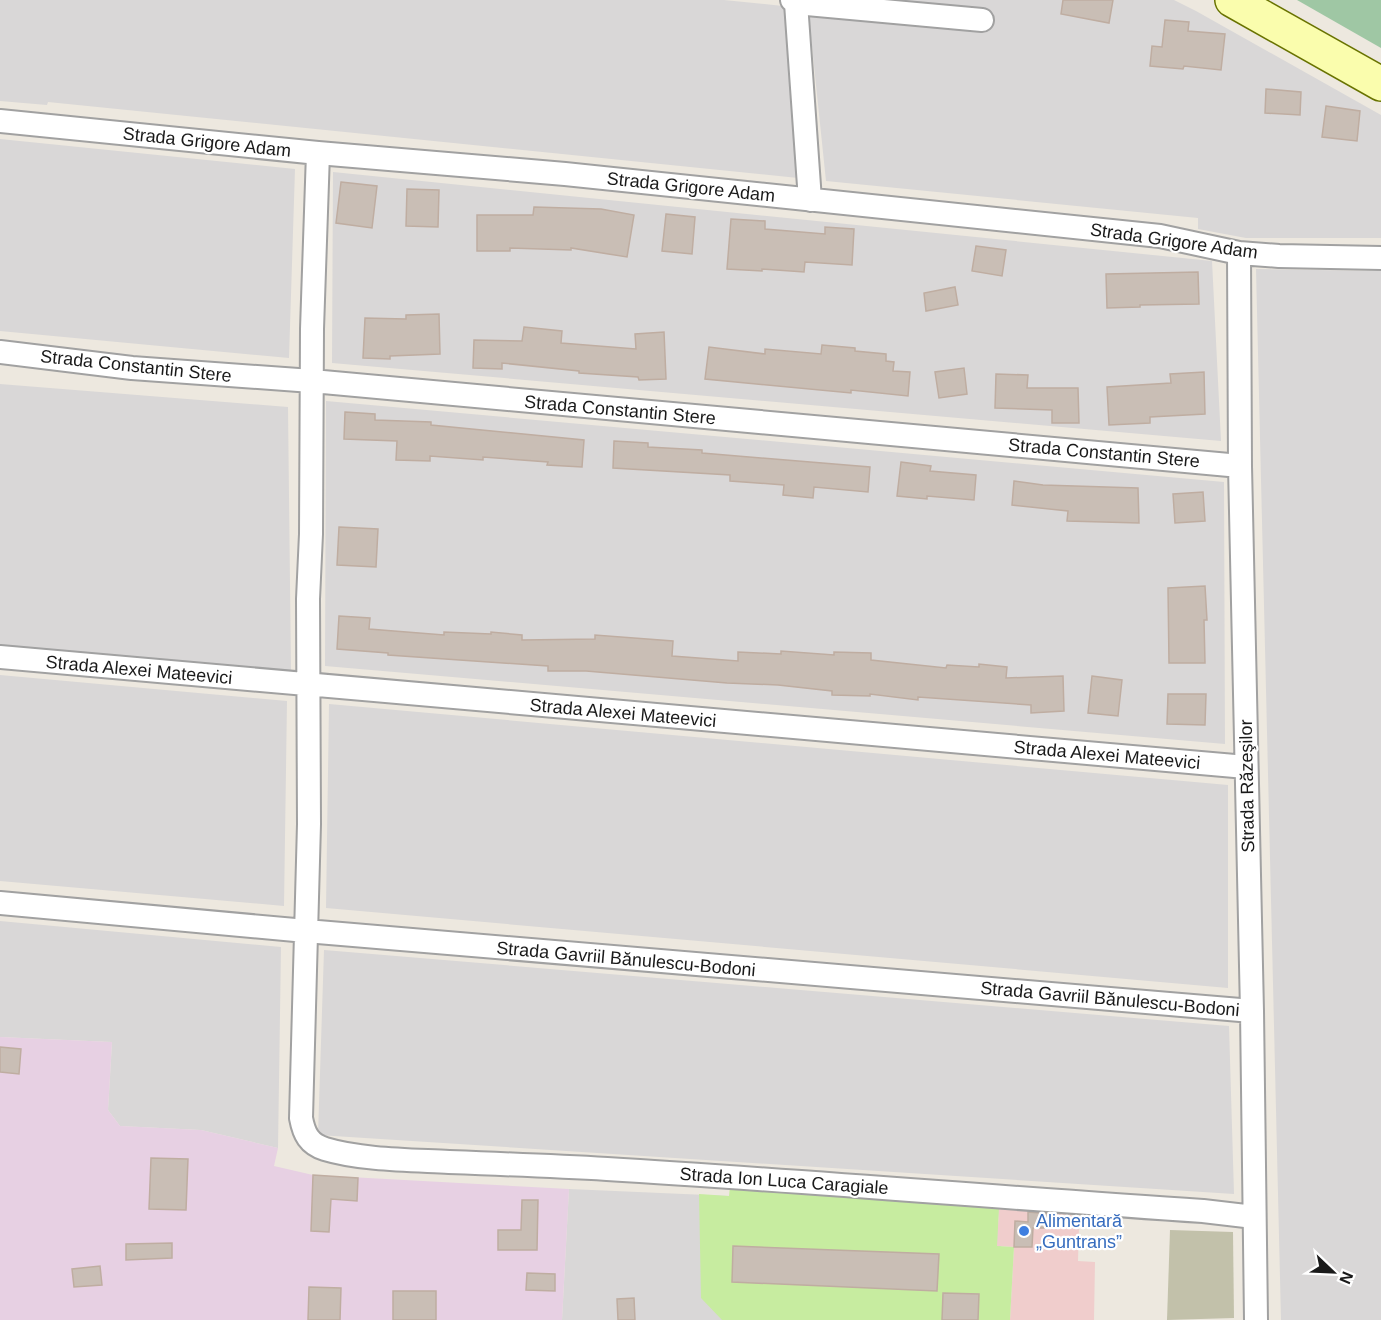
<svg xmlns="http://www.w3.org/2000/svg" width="1381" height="1320" font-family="Arial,sans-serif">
<rect width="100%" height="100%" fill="#ede8df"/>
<path fill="#d9d7d7" d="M 0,0 L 724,0 L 783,6 L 790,19 L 798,178 L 48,102 L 47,105 L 0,101 Z
M 901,0 L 1174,0 L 1196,11 L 1381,115 L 1381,238 L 1246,238 L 1198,229 L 1198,218 L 826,181 L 809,18 L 820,12 L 901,4 Z
M 0,139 L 295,169 L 289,358 L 0,331 Z
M 333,172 L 1212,261 L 1221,441 L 332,363 Z
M 1256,269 L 1381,271 L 1381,1320 L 1281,1320 Z
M 0,384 L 288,407 L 291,671 L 0,647 Z
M 326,401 L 1224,482 L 1225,744 L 325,666 Z
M 0,675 L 287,701 L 284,906 L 0,881 Z
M 329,704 L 1228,785 L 1228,988 L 326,908 Z
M 0,921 L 281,947 L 278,1148 L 201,1130 L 120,1126 L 108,1110 L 112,1042 L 0,1037 Z
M 324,950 L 1229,1026 L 1234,1194 L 318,1135 Z
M 569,1189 L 999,1208 L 998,1220 L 1010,1320 L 562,1320 Z"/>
<path fill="#f0cdcc" d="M 999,1208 L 1071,1215 L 1079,1227 L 1078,1261 L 1095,1262 L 1094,1320 L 1010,1320 L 1014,1247 L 997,1246 Z"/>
<path fill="#e7d0e3" d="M 0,1037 L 112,1042 L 108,1110 L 120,1126 L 201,1130 L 278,1148 L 274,1166 L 313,1175 L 569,1189 L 562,1320 L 0,1320 Z"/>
<path fill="#c2c1aa" d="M 1170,1230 L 1233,1232 L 1234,1318 L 1167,1320 Z"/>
<path fill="#c7eca0" d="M 730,1186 L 999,1208 L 997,1246 L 1014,1247 L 1010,1320 L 722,1320 L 701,1298 L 699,1194 L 729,1196 Z"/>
<path fill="#9fc7a4" d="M 1297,0 L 1381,0 L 1381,48 Z"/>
<path fill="#c9beb5" stroke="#bfada1" stroke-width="1.5" d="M 1063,0 L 1113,0 L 1109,23 L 1061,14 Z
M 1165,20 L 1189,22 L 1188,31 L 1225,34 L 1221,70 L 1184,66 L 1183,69 L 1150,66 L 1152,46 L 1162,47 Z
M 1266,89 L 1301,92 L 1300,115 L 1265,113 Z
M 1326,106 L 1360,111 L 1357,141 L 1322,137 Z
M 341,182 L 377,186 L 372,228 L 336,223 Z
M 407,189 L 439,190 L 438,227 L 406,226 Z
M 534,207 L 601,209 L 634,215 L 627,257 L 571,248 L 571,250 L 510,248 L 510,251 L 477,251 L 477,215 L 533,215 Z
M 666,214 L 695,217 L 692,254 L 662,251 Z
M 731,219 L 765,221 L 765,229 L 825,234 L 825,227 L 854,229 L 852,265 L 805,262 L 804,272 L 762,269 L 762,271 L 727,269 Z
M 976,246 L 1006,250 L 1002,276 L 972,271 Z
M 1198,272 L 1199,304 L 1140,305 L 1140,307 L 1107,308 L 1106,274 Z
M 955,287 L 958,305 L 926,311 L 924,293 Z
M 439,314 L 440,354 L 390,356 L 390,359 L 363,358 L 365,318 L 406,319 L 406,315 Z
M 524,327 L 562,331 L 561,343 L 636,349 L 635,334 L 664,332 L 666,379 L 639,380 L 638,377 L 579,373 L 579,371 L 502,363 L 502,369 L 473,368 L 474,340 L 522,341 Z
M 822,345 L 855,348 L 855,351 L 886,354 L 886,361 L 894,362 L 893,371 L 910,372 L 908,396 L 851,390 L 851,393 L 705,379 L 709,347 L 765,354 L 765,349 L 821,354 Z
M 964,368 L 967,394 L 939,398 L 935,372 Z
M 1204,372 L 1205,414 L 1150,417 L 1150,423 L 1109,425 L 1107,387 L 1171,383 L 1170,374 Z
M 996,374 L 1028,375 L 1027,388 L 1078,388 L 1079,423 L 1052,423 L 1052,410 L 995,408 Z
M 345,412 L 375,414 L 375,420 L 431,422 L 431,425 L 584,440 L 582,467 L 547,465 L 548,462 L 483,457 L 483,460 L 430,456 L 430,461 L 396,460 L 397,441 L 344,439 Z
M 614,441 L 648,443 L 648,447 L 702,450 L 702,453 L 870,467 L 868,492 L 814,487 L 813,498 L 783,495 L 784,485 L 730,481 L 730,475 L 613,468 Z
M 901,462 L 931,466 L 930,471 L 976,475 L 974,500 L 927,496 L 927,499 L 897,496 Z
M 1014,481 L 1043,485 L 1138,488 L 1139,523 L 1067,521 L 1068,511 L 1012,505 Z
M 1203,492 L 1205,521 L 1175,523 L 1173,494 Z
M 339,527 L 378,529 L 376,567 L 337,565 Z
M 1205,586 L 1207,620 L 1204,620 L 1205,663 L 1169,663 L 1168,588 Z
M 339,616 L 370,618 L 369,629 L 444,635 L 444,632 L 491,634 L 491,632 L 522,635 L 522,640 L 595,639 L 595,635 L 673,641 L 672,656 L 738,661 L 738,652 L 781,654 L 781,651 L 834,655 L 834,652 L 871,653 L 871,660 L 946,668 L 947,665 L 979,667 L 979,664 L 1007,667 L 1006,678 L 1063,676 L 1064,711 L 1031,713 L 1031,705 L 918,697 L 918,700 L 870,694 L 870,696 L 832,695 L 832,691 L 778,685 L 727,683 L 586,671 L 548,671 L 548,666 L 388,655 L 388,653 L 337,649 Z
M 1092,676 L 1122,680 L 1118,716 L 1088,713 Z
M 1168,694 L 1206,694 L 1205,725 L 1167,724 Z
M 0,1047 L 21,1049 L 19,1074 L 0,1072 Z
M 151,1158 L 188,1159 L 186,1210 L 149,1209 Z
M 313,1175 L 358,1178 L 357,1201 L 331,1199 L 329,1232 L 311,1231 Z
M 522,1200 L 538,1200 L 537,1250 L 498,1250 L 498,1230 L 521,1230 Z
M 1028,1212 L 1051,1214 L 1050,1228 L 1033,1228 L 1032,1247 L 1014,1247 L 1015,1221 L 1028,1222 Z
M 172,1243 L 172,1258 L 126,1260 L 126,1244 Z
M 733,1246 L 939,1254 L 937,1291 L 732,1282 Z
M 100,1266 L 102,1285 L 74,1287 L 72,1269 Z
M 527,1273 L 555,1274 L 555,1291 L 526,1290 Z
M 309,1287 L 341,1288 L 340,1320 L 308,1320 Z
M 393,1291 L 436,1291 L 436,1320 L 393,1320 Z
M 943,1293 L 979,1294 L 978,1320 L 942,1320 Z
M 634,1298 L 635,1320 L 618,1320 L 617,1299 Z"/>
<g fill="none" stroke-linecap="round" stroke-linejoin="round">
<defs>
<path id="street" d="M 792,0 L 796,3 L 982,20
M 796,3 L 810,200
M 0,121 L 318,153 L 565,174 L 1160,236 L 1239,253 L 1279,256 L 1381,258
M 318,153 L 312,329 L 311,534 L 308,599 L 309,824 L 301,1118 C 304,1134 309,1144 325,1149 C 361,1160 411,1160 449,1162 C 502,1164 554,1166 607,1169 C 806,1181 1004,1198 1203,1211 L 1254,1217
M 1239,253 L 1240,466 L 1252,1011 L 1256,1320
M 0,352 L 132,368 L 312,381 L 1240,466
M 0,657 L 1246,767
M 0,903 L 306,931 L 1252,1011"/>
<path id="secondary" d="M 1232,0 L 1381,84"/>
</defs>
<use href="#street" stroke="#a1a1a1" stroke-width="26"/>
<use href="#secondary" stroke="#697300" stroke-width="36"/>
<use href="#street" stroke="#fff" stroke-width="22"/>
<use href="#secondary" stroke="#fafdad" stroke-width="33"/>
</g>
<circle fill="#3f7fe0" stroke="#fff" stroke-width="2" cx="1024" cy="1231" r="6"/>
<g text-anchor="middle" stroke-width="4.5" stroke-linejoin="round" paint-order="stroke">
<g font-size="18" fill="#1a1a1a" stroke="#fff">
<text transform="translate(207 142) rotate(6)" y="6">Strada Grigore Adam</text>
<text transform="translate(691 187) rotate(6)" y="6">Strada Grigore Adam</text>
<text transform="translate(1174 241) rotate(8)" y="6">Strada Grigore Adam</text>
<text transform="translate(136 366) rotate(6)" y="6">Strada Constantin Stere</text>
<text transform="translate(620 410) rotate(5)" y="6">Strada Constantin Stere</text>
<text transform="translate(1104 453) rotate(5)" y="6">Strada Constantin Stere</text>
<text transform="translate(139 670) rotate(5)" y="6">Strada Alexei Mateevici</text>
<text transform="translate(623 713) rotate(5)" y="6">Strada Alexei Mateevici</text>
<text transform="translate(1107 755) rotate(5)" y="6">Strada Alexei Mateevici</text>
<text transform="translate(1247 786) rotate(-91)" y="6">Strada Răzeşilor</text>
<text transform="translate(626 959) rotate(5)" y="6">Strada Gavriil Bănulescu-Bodoni</text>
<text transform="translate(1110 999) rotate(5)" y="6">Strada Gavriil Bănulescu-Bodoni</text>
<text transform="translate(784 1181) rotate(4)" y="6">Strada Ion Luca Caragiale</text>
</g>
<g font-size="18" fill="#366cbe" stroke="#fff" text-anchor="start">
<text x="1036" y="1227">Alimentară<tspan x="1036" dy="21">„Guntrans”</tspan></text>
</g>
</g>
<g transform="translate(1333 1272) rotate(113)" stroke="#ffffff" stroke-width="4.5" paint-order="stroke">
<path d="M0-4.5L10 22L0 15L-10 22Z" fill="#1a1a1a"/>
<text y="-9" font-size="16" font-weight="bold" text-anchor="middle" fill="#1a1a1a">N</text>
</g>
</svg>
